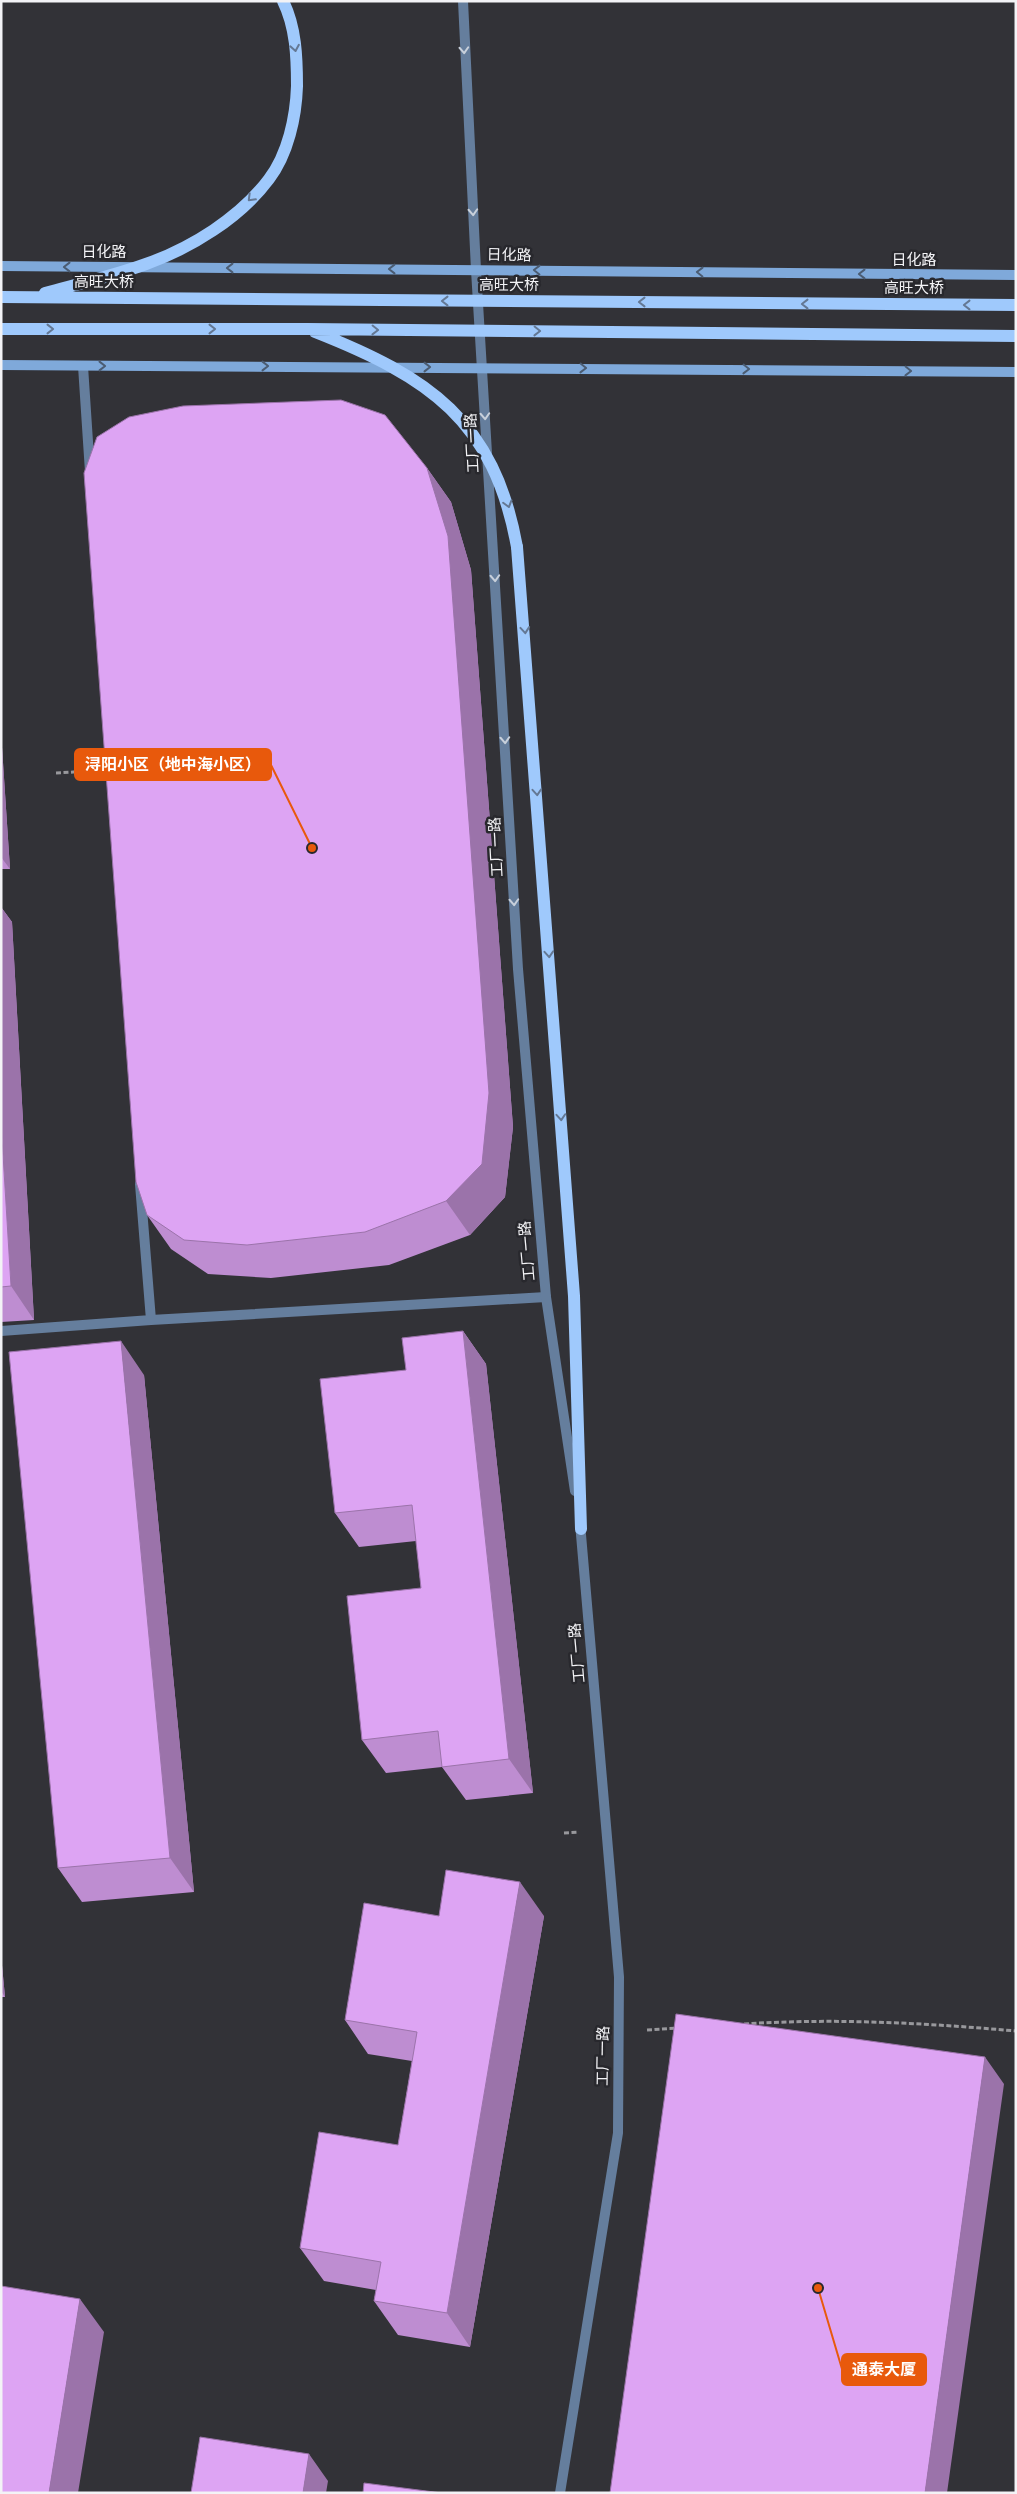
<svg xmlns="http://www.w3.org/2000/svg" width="1017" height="2494" font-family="'Noto Serif','Noto Sans SC',serif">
<rect width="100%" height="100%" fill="#323237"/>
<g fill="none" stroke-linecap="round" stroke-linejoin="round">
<path stroke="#98989c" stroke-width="3" stroke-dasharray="5 2.5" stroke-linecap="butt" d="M 56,773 L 108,770
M 564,1833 L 579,1832
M 744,2024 C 835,2018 925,2023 1016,2031
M 647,2030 L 678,2028"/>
<path stroke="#657e9d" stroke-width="10" d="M 83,366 L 90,472
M 140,1184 L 151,1320
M 1,1331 L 151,1320 L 546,1297"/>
<path stroke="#657e9d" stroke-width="10" d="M 463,1 L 476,270 L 518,969 L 546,1297 L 575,1491
M 560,2493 L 618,2133 L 619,1977 L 580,1523"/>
<path stroke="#7fa9da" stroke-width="10" d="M 1,266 L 1016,275
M 1,365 L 1016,372"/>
<path stroke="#9fc9fc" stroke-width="12" d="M 517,547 L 574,1296 L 581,1529"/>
<path stroke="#9fc9fc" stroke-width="12" d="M 45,293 C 78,284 113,276 146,264 C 191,248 240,218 269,179 C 288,154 296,117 297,86 C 297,58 296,27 283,1
M 1,297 L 1016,305
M 1,329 L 308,329 L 1016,336
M 315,332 C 429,377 494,420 517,547"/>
</g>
<path fill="#be8dd1" d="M 427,468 L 451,502 L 471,570 L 513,1127 L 505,1197 L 470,1235 L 389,1265 L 271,1278 L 208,1274 L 171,1249 L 147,1215 Z
M 1,732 L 10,869 L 1,869 Z
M 1,907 L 12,922 L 34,1320 L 1,1322 Z
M 463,1331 L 486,1364 L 533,1793 L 466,1800 L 442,1767 L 386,1773 L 362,1740 L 421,1588 L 416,1541 L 359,1547 L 335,1513 L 406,1370 Z
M 144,1375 L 194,1892 L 82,1902 L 58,1868 Z
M 439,1916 L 544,1916 L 470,2347 L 398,2335 L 374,2301 L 376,2290 L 324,2281 L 300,2248 L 398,2145 L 412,2061 L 368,2054 L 345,2020 Z
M 1,1955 L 5,1997 L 1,1997 Z"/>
<path fill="#9b73aa" d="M 427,468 L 451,502 L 471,570 L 513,1127 L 505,1197 L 470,1235 L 446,1201 Z
M 1,732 L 10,869 L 1,857 Z
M 1,907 L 12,922 L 34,1320 L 11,1286 L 1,1121 Z
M 463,1331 L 486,1364 L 533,1793 L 509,1759 Z
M 121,1341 L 144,1375 L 194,1892 L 170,1858 Z
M 520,1882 L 544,1916 L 470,2347 L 447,2313 Z
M 1,1955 L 5,1997 L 1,1991 Z
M 985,2057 L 1004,2084 L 947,2493 L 925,2493 Z
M 80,2299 L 104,2332 L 78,2493 L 49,2493 Z
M 309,2454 L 328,2481 L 326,2493 L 303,2493 Z"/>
<path fill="#dda4f3" stroke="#9b73aa" d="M 341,400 L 385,415 L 427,468 L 448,536 L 489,1093 L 482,1164 L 446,1201 L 365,1232 L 247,1245 L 184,1240 L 147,1215 L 136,1182 L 84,473 L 97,437 L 129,417 L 183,406 Z
M 1,1121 L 11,1286 L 1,1287 Z
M 463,1331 L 509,1759 L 442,1767 L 438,1731 L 362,1740 L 347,1596 L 421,1588 L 412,1505 L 335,1513 L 320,1379 L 406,1370 L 402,1338 Z
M 121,1341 L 170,1858 L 58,1868 L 9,1352 Z
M 446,1870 L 520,1882 L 447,2313 L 374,2301 L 381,2262 L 300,2248 L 319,2132 L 398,2145 L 417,2032 L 345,2020 L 364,1903 L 439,1916 Z
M 676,2014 L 985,2057 L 925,2493 L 610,2493 Z
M 1,2286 L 80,2299 L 49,2493 L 1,2493 Z
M 200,2437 L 309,2454 L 303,2493 L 191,2493 Z
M 364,2483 L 442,2493 L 363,2493 Z"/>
<defs><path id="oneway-chevron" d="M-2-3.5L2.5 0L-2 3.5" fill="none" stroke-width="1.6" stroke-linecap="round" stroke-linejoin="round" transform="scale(1.25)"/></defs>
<g stroke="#647894">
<use href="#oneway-chevron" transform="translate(295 48) rotate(80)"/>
<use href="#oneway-chevron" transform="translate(251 198) rotate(135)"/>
<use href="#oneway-chevron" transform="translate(445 301) rotate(-180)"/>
<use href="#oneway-chevron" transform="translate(642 302) rotate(-180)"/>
<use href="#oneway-chevron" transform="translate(805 304) rotate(-180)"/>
<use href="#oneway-chevron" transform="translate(967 305) rotate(-180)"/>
<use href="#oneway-chevron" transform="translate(50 329)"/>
<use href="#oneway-chevron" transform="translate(212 329)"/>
<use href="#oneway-chevron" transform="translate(375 330) rotate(1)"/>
<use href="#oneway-chevron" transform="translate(537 331) rotate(1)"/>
<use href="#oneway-chevron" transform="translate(508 504) rotate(74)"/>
<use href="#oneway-chevron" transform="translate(525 630) rotate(85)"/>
<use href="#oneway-chevron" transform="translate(537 792) rotate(86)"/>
<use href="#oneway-chevron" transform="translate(549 954) rotate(86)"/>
<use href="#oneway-chevron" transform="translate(561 1117) rotate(86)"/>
</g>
<g stroke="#c8d0db">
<use href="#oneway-chevron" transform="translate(464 50) rotate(87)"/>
<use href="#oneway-chevron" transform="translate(473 212) rotate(87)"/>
<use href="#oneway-chevron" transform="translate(485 416) rotate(87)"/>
<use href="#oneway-chevron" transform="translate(495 578) rotate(87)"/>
<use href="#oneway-chevron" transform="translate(505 740) rotate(87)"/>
<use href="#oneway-chevron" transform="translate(514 902) rotate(87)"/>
</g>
<g stroke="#4b5c72">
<use href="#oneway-chevron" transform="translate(67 267) rotate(-180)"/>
<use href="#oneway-chevron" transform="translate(230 268) rotate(-180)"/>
<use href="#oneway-chevron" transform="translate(392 269) rotate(-180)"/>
<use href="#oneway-chevron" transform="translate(537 270) rotate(-179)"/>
<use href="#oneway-chevron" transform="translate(700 272) rotate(-179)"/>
<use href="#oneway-chevron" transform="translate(862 274) rotate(-180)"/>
<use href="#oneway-chevron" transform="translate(102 366)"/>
<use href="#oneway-chevron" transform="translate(265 366)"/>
<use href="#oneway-chevron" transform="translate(427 367)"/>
<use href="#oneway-chevron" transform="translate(583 368) rotate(1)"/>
<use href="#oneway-chevron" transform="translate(746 369) rotate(1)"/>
<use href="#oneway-chevron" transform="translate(908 371) rotate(1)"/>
</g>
<g text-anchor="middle" stroke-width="5" stroke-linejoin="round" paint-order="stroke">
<g font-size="15" fill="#f3f3f6" stroke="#28282d">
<text x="104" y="257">日化路</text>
<text transform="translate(509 255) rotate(1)" y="5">日化路</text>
<text x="914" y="265">日化路</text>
<text x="104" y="287">高旺大桥</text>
<text x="509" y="290">高旺大桥</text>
<text x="914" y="293">高旺大桥</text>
<text transform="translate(472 443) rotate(-93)" y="5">工厂一路</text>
<text transform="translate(496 847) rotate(-93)" y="5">工厂一路</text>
<text transform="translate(527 1251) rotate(-95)" y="5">工厂一路</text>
<text transform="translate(577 1653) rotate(-95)" y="5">工厂一路</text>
<text transform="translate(603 2056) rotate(-89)" y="5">工厂一路</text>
</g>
</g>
<path fill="none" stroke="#e8590c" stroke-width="2" d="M312 848L271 765M818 2288L842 2369"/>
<g fill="#e8590c" stroke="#28282d" stroke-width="2">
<circle cx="312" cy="848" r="5"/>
<circle cx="818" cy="2288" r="5"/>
</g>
<g fill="#e8590c" stroke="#e8590c" stroke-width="2">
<rect x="75" y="749" width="196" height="31" rx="5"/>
<rect x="842" y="2354" width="84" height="31" rx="5"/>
</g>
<g font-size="16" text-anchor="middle" font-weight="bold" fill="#fff">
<text x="173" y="770">浔阳小区（地中海小区）</text>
<text x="884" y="2375">通泰大厦</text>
</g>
<rect width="1017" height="2494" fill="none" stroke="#f3f3f6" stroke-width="5"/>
</svg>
